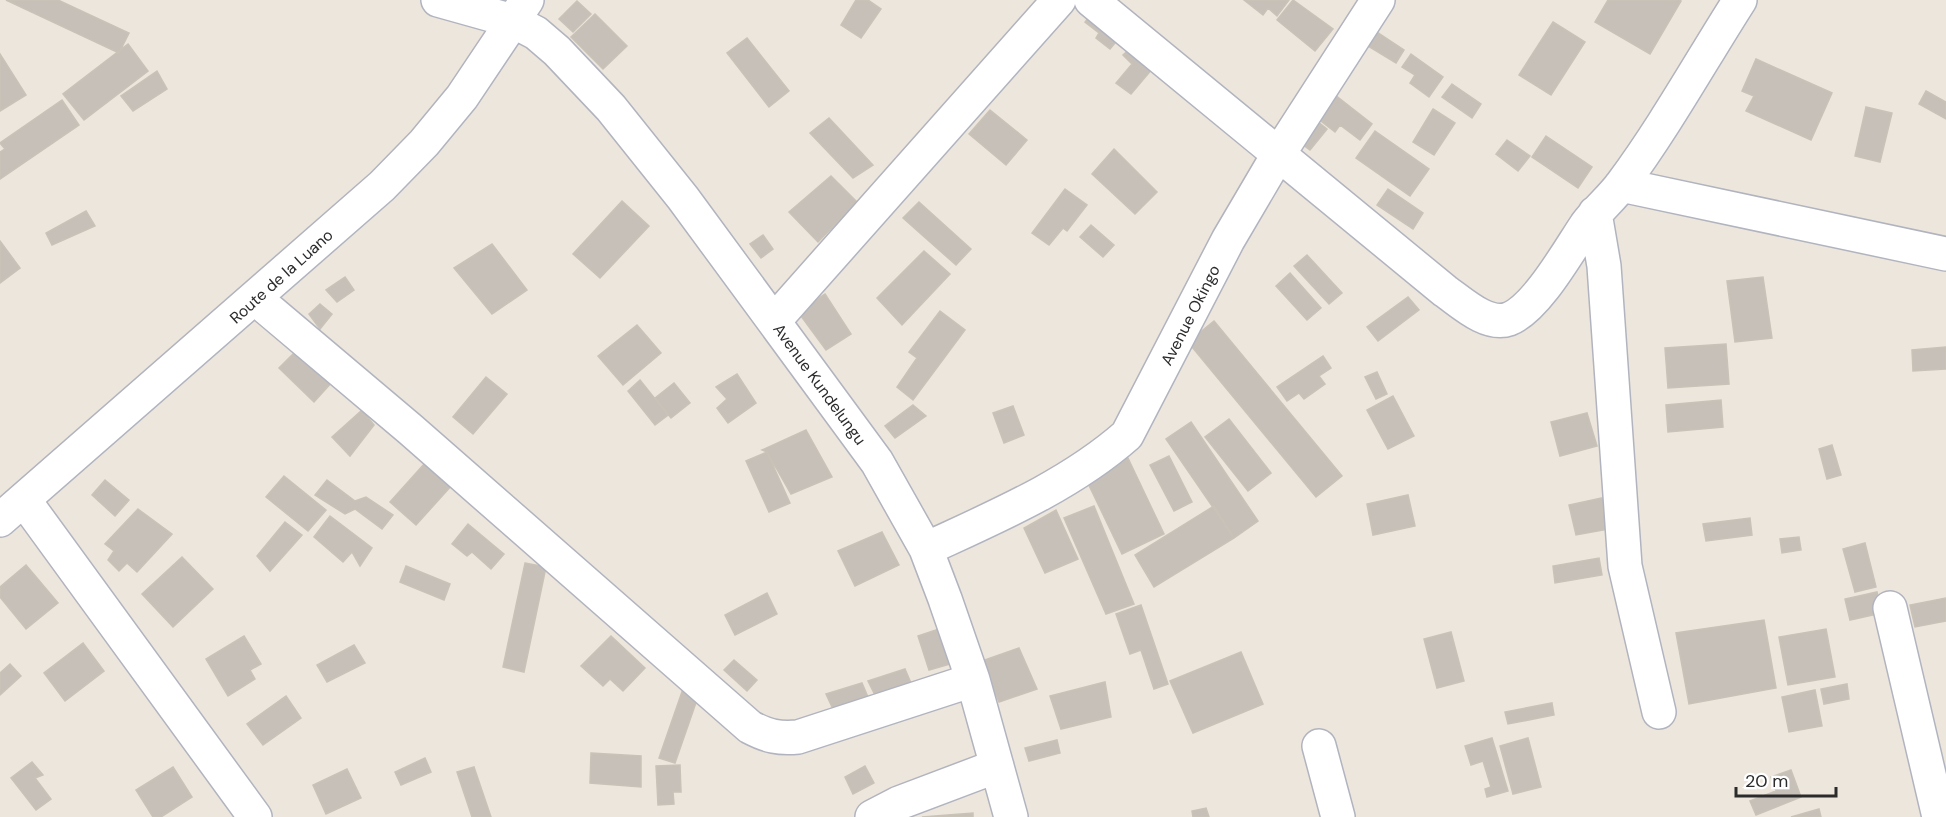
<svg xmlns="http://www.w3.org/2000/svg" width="1946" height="817" font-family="'DM Sans',sans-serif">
<rect width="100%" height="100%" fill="#ede6dd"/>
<path fill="#c6c0b9" stroke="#c9c2b7" stroke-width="1.5" d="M 6,0 L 58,0 L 129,33 L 119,53 Z
M 856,0 L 868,0 L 881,9 L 861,38 L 841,25 Z
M 1244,0 L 1289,0 L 1277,16 L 1268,8 L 1263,15 Z
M 1293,0 L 1333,29 L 1315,51 L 1277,20 Z
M 1608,0 L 1679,0 L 1681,1 L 1650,54 L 1595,22 Z
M 577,1 L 591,14 L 573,32 L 559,19 Z
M 1096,8 L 1125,31 L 1110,49 L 1096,38 L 1099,33 L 1085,22 Z
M 595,14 L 627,46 L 603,69 L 571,37 Z
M 1553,22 L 1585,42 L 1551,95 L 1519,75 Z
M 1377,32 L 1404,50 L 1396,63 L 1368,46 Z
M 747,38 L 789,91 L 769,107 L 727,53 Z
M 1137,42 L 1158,62 L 1131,94 L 1116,83 L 1132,64 L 1123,55 Z
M 128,44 L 148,71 L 84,120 L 63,94 Z
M 0,54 L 26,95 L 0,111 Z
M 1411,54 L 1443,77 L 1429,97 L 1410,83 L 1415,75 L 1402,67 Z
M 1756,59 L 1832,93 L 1811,140 L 1746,111 L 1754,96 L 1742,91 Z
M 157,71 L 167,89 L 133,111 L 121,96 Z
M 1452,84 L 1481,104 L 1472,118 L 1442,97 Z
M 1330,91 L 1372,124 L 1360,140 L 1340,125 L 1335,132 L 1312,114 Z
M 1926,91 L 1946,102 L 1946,119 L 1919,104 Z
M 62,100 L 79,125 L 0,179 L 0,152 L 5,149 L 0,143 Z
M 1866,107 L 1892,113 L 1880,162 L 1855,156 Z
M 1433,109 L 1455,123 L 1434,155 L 1413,142 Z
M 990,110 L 1027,140 L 1006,165 L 969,134 Z
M 1312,117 L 1327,129 L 1310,150 L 1295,139 Z
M 829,118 L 873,165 L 853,178 L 810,133 Z
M 1375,131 L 1429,169 L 1410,196 L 1356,158 Z
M 1546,136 L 1592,167 L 1578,188 L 1532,157 Z
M 1507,140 L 1530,156 L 1518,171 L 1496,154 Z
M 1114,149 L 1157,192 L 1135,214 L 1092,174 Z
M 831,176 L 857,202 L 818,242 L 789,212 Z
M 1065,189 L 1087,205 L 1067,231 L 1063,228 L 1049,245 L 1032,233 Z
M 1388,189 L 1423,213 L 1413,229 L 1377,205 Z
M 622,201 L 649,226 L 600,278 L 573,254 Z
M 919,202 L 971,249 L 956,265 L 903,218 Z
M 86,211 L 95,226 L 52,245 L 46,233 Z
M 1091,225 L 1114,245 L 1103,257 L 1080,237 Z
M 763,235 L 773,249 L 761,258 L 750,244 Z
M 0,241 L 20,268 L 0,283 Z
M 492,244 L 527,290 L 492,314 L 454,268 Z
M 924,251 L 950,274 L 902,325 L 877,298 Z
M 1307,255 L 1342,293 L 1329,304 L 1294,266 Z
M 1290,273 L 1321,308 L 1307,320 L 1276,286 Z
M 345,277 L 354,290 L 337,302 L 326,290 Z
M 1763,277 L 1772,338 L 1735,342 L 1727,281 Z
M 825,294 L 851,334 L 826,350 L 798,312 Z
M 1408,297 L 1419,310 L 1378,341 L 1367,327 Z
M 320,304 L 332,314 L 320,329 L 309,314 Z
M 940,311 L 965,330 L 913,400 L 897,387 L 917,358 L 909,352 Z
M 1214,321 L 1342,476 L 1316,497 L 1188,342 Z
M 637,325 L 661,353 L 623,385 L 598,356 Z
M 1726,344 L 1729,384 L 1668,388 L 1665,348 Z
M 1946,347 L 1946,369 L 1913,371 L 1912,350 Z
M 299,348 L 333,381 L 314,402 L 279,368 Z
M 1323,356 L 1331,368 L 1319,376 L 1325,384 L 1304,399 L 1299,393 L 1287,401 L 1277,387 Z
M 1377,372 L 1387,394 L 1376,399 L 1365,377 Z
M 737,374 L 756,403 L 728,423 L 717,408 L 727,399 L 716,387 Z
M 486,377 L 507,394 L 473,434 L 453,417 Z
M 640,380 L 668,415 L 655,425 L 628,391 Z
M 674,383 L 690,403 L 671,418 L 655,398 Z
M 1393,396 L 1414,436 L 1388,449 L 1367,410 Z
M 1721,400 L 1723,427 L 1668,432 L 1666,405 Z
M 913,405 L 926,416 L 895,438 L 885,426 Z
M 1013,406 L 1024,435 L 1004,443 L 993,413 Z
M 362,410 L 374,425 L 350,456 L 332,437 Z
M 1587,413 L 1597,446 L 1560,456 L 1551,422 Z
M 1229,419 L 1271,473 L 1248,491 L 1205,437 Z
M 1191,422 L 1258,521 L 1234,538 L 1166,439 Z
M 806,430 L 832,477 L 791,494 L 767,452 L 762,450 Z
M 1832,445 L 1841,475 L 1827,479 L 1819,449 Z
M 767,452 L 790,503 L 769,512 L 746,461 Z
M 1127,456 L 1164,534 L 1122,554 L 1085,477 Z
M 1169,456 L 1192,502 L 1174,511 L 1150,465 Z
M 425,463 L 452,485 L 416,525 L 390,502 Z
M 284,476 L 326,510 L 308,531 L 266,497 Z
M 105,480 L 129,500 L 115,516 L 92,495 Z
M 327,480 L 355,501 L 366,497 L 393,515 L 382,529 L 355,509 L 345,514 L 315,495 Z
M 1408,495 L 1415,526 L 1373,535 L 1367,504 Z
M 1602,498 L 1609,529 L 1576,535 L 1569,505 Z
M 1094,506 L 1134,604 L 1106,614 L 1064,518 Z
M 1214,506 L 1234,538 L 1154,587 L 1135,555 Z
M 138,509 L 172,534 L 137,572 L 127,563 L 119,571 L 108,560 L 114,551 L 105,544 Z
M 1056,510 L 1078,559 L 1045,573 L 1024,528 Z
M 330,516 L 372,548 L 360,566 L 352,552 L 343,562 L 314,537 Z
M 1750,518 L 1752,535 L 1706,541 L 1703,524 Z
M 285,522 L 302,535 L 270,571 L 257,556 Z
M 468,524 L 504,554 L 491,569 L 472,552 L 467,556 L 452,544 Z
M 882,532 L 899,565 L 855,586 L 838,551 Z
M 1799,537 L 1801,550 L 1782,553 L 1780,539 Z
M 1865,543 L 1876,587 L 1855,592 L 1843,549 Z
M 182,557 L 213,589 L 173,627 L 142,594 Z
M 1599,558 L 1602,575 L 1555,583 L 1553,566 Z
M 525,563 L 546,567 L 524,672 L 503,667 Z
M 26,565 L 58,603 L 26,629 L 0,597 L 0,587 Z
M 406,566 L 450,584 L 444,600 L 400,582 Z
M 1877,592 L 1882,613 L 1850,620 L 1845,599 Z
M 767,593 L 777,614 L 735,635 L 725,615 Z
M 1946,598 L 1946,621 L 1915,627 L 1910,605 Z
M 1141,605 L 1168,684 L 1154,689 L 1141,650 L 1130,654 L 1116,614 Z
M 1764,620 L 1776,688 L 1689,704 L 1676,633 Z
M 939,629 L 950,664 L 929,670 L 918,636 Z
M 1826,629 L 1835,677 L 1788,685 L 1779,637 Z
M 1451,632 L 1464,681 L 1437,688 L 1424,639 Z
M 244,636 L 261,664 L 250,670 L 255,679 L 228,696 L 206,659 Z
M 611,636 L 645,668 L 623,691 L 610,679 L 603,686 L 581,666 Z
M 83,643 L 104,671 L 65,701 L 44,673 Z
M 354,645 L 365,663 L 327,682 L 317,665 Z
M 1019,648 L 1037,689 L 999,702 L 982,661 Z
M 1241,652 L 1263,704 L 1193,733 L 1170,681 Z
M 734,660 L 757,680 L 747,691 L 724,670 Z
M 10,664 L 21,676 L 0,695 L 0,673 Z
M 905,669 L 911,683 L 875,695 L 868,681 Z
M 1105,682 L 1111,717 L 1061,729 L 1050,696 Z
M 862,683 L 868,697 L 833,709 L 826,694 Z
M 1847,684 L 1849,699 L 1824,704 L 1821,689 Z
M 683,689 L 699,694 L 675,763 L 659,758 Z
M 1815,690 L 1822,726 L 1789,732 L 1782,697 Z
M 286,696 L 301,718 L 263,745 L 247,724 Z
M 1552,703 L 1554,715 L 1508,724 L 1505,712 Z
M 1492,738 L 1508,791 L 1487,797 L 1485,789 L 1491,787 L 1483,761 L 1471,765 L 1465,746 Z
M 1528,738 L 1541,787 L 1513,794 L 1500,746 Z
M 1057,740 L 1060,753 L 1029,761 L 1025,748 Z
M 591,753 L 641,756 L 641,787 L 590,783 Z
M 425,758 L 431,772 L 401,785 L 395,772 Z
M 32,762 L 43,775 L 35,778 L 51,799 L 36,810 L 11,778 Z
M 680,765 L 681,792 L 673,792 L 674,804 L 658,805 L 656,766 Z
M 865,766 L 874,783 L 853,794 L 845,777 Z
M 173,767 L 192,797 L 161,817 L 153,817 L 136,790 Z
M 474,767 L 491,817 L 472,817 L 457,772 Z
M 347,769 L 361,798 L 326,814 L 313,785 Z
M 1791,770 L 1801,797 L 1756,815 L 1750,801 L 1776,791 L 1771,777 Z
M 1206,808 L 1209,817 L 1193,817 L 1192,811 Z
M 1819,809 L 1821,817 L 1791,817 Z
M 973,813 L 973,817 L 922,817 Z"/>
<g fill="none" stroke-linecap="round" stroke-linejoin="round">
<defs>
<path id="minor" d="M 438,0 L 513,21 L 536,33 L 557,51 L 611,108 L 683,198 L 877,462 L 926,549 L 945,599 L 973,680 L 1011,817
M 1091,0 L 1445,291 C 1461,302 1487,327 1509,319 C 1537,308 1569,250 1586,225 C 1597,210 1611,199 1622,184 C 1665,126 1701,61 1740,0
M 1621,185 L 1946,254
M 1595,213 L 1604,266 L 1625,566 L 1659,712
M 256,299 L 410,429 L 750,727 C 767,736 779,739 798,737 L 973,680
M 774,321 L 1059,0
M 24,500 L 255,817
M 926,549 C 995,517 1069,486 1127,435 L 1228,240 L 1278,155 L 1378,0
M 1890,608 L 1939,817
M 1319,746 L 1338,817
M 872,817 L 899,803 L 997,766"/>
<path id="tertiary" d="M 0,520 L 382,186 L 424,143 L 462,97 L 527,0"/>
</defs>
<use href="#minor" stroke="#b1b4bf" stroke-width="36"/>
<use href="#tertiary" stroke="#b1b4bf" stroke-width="36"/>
<use href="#minor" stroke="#fff" stroke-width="33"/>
<use href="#tertiary" stroke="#fff" stroke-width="33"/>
</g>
<g text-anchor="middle" stroke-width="4.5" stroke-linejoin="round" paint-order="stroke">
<g font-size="16" fill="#2b2b2b" stroke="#fff">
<text transform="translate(281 276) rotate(-42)" y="6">Route de la Luano</text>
<text transform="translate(1190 315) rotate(-63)" y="6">Avenue Okingo</text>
<text transform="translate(820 384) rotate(54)" y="6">Avenue Kundelungu</text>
</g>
</g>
<path d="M1736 787v9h100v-9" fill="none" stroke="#2b2b2b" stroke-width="3"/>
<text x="1745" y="787" font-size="18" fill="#2b2b2b" stroke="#ffffff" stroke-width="4.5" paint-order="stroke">20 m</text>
</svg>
